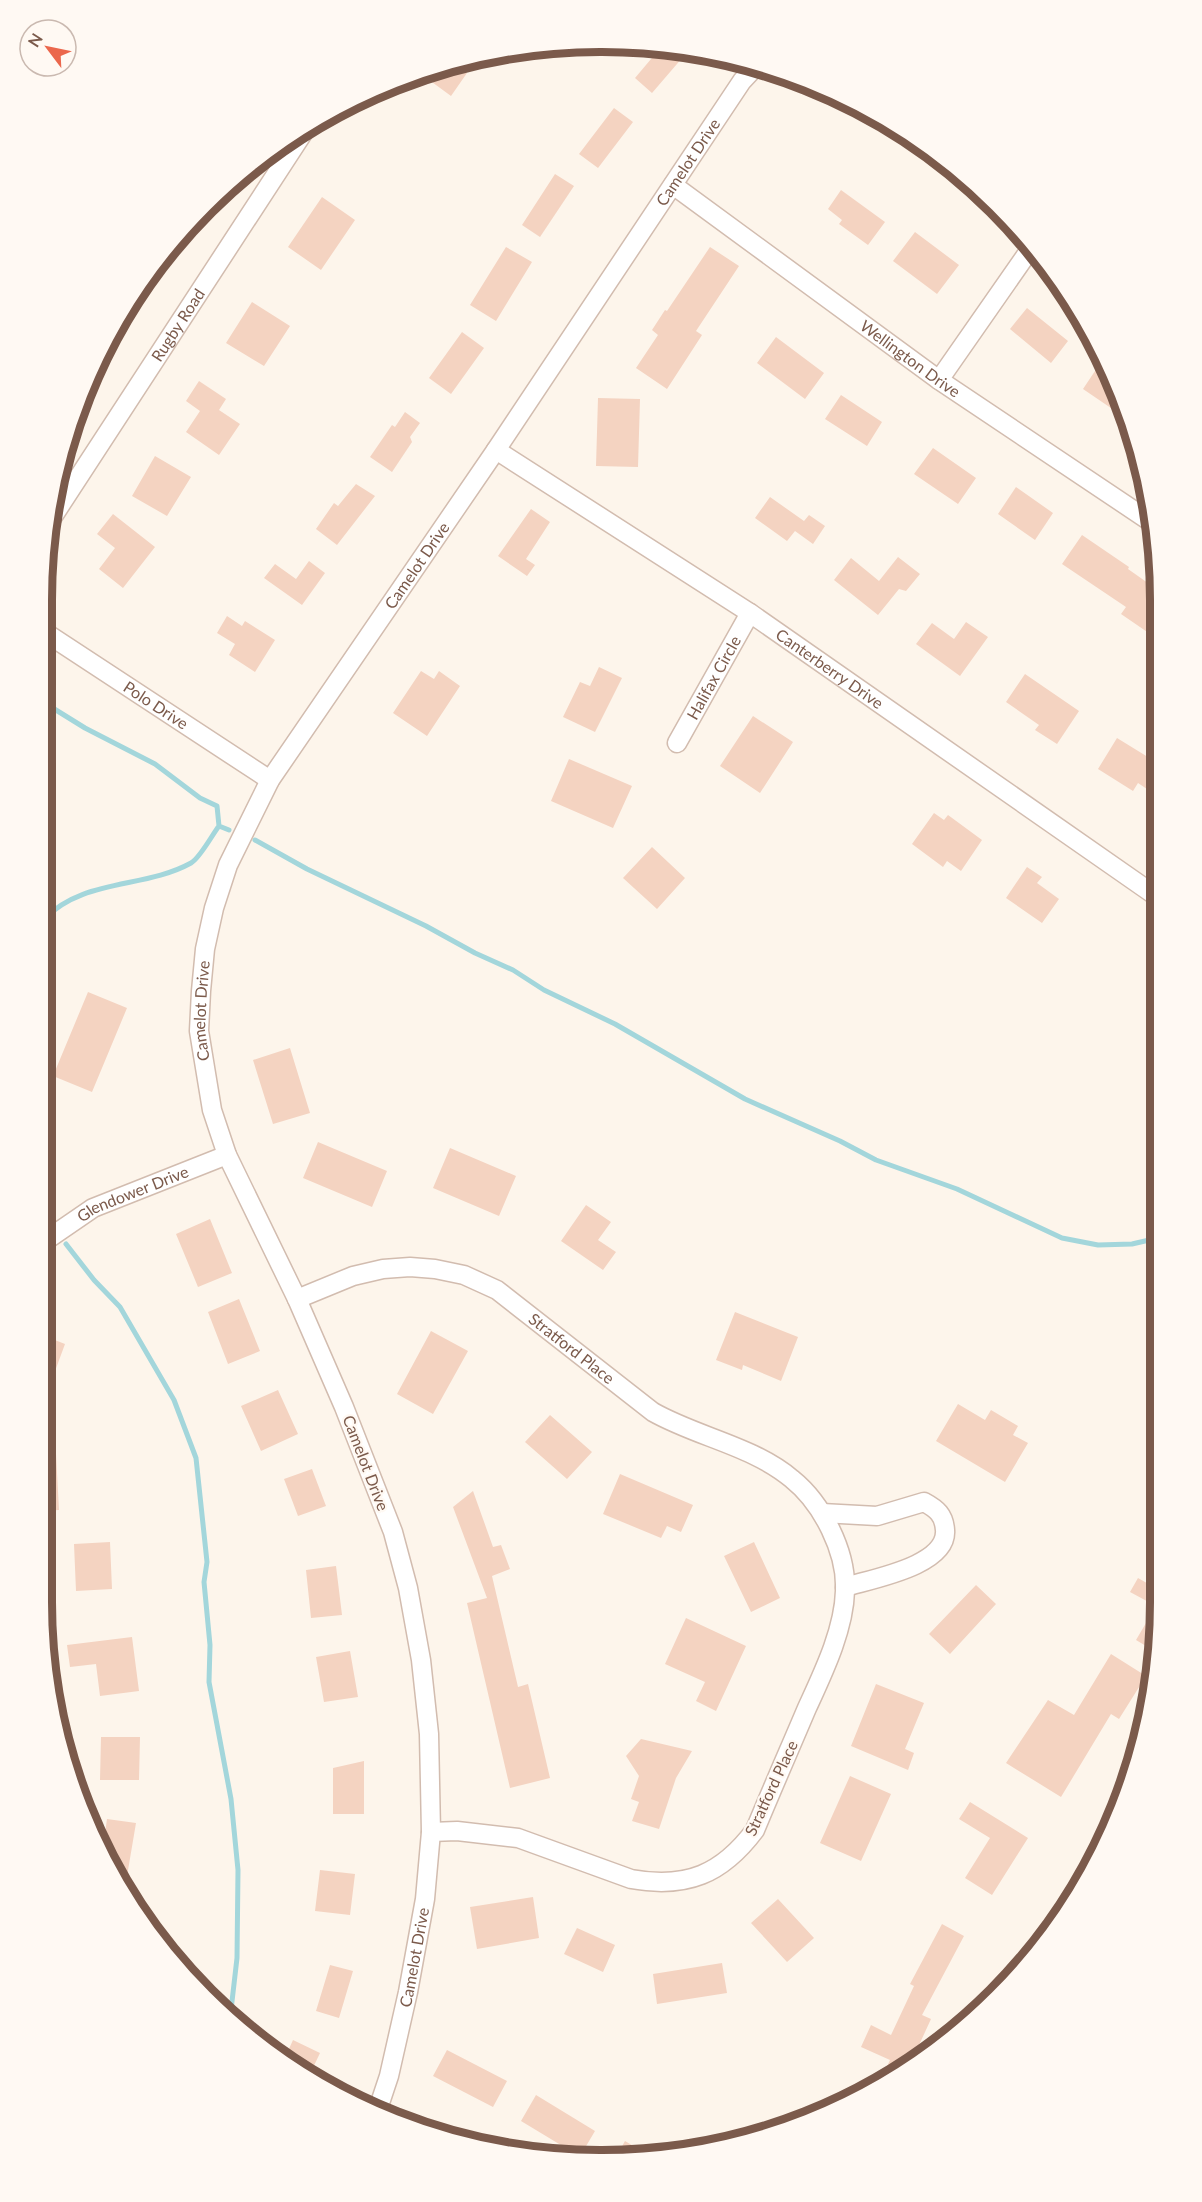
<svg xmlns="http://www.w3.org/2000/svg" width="1202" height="2202" font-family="Lato,sans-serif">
<rect width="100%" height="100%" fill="#fdf5eb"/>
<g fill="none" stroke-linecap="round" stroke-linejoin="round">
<path stroke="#a3d6db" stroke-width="5" d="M 219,826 L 229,830
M 255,840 L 307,869 L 426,926 L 475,953 L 513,970 L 544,990 L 615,1024 L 745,1099 L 840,1141 L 876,1160 L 957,1189 L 1062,1238 L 1098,1245 L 1132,1244 L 1158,1238
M 43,920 C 83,878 144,889 191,863 C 200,858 212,835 219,826 L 217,806 L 200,798 L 155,764 L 85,728 L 43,702
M 42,1215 L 49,1221
M 66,1244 L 94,1280 L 120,1307 L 174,1400 L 196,1458 L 207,1562 L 204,1582 L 210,1645 L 209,1682 L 231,1799 L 238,1870 L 237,1958 L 231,2010"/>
</g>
<path fill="#f4d3c1" d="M 662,46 L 689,50 L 652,93 L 635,78 Z
M 452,62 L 467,73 L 451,96 L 421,74 Z
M 614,108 L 633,122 L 598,168 L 579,154 Z
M 555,174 L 574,186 L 540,237 L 522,225 Z
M 841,190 L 885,222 L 868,245 L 839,224 L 842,220 L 828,209 Z
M 322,197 L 355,220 L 321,270 L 288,247 Z
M 915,232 L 959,265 L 937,294 L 893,261 Z
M 506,247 L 532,262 L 496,321 L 470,305 Z
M 710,247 L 739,266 L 696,331 L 702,335 L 667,389 L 636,368 L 658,335 L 652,330 L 665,310 L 667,311 Z
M 252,302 L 290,326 L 264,366 L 226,343 Z
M 1027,308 L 1068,341 L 1051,363 L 1010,329 Z
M 462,332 L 484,348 L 451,394 L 429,378 Z
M 776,337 L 824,373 L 805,399 L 757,363 Z
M 1101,362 L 1130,421 L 1083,389 Z
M 199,381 L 226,399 L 219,410 L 240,424 L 219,455 L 186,432 L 200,411 L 186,401 Z
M 841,395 L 882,422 L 867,446 L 825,419 Z
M 598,398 L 640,399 L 638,467 L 596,466 Z
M 405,412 L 420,423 L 410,437 L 412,442 L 392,472 L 370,457 L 392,425 L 395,427 Z
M 933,448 L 976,478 L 958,504 L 914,474 Z
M 155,456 L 191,477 L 167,516 L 132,496 Z
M 356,484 L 375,496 L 337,545 L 316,529 L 334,503 L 338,506 Z
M 1016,487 L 1053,513 L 1035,540 L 998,514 Z
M 770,497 L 804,521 L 809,515 L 825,526 L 813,544 L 795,531 L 787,541 L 755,518 Z
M 531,509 L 550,522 L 526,559 L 535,565 L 527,576 L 498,556 Z
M 113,514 L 155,547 L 123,588 L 99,569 L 115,548 L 97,534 Z
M 1082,535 L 1129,567 L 1128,569 L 1155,588 L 1156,638 L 1121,614 L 1126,607 L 1062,564 Z
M 898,557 L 920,574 L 906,591 L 899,589 L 878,615 L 834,580 L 851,558 L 879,581 Z
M 309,561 L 325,573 L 302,605 L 264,578 L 275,564 L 296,579 Z
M 227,616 L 242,626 L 245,621 L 275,640 L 255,672 L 229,655 L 235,644 L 217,633 Z
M 966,622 L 988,637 L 960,676 L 916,644 L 932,623 L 954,639 Z
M 599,667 L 622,678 L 595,732 L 563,717 L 580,682 L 590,686 Z
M 421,671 L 434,679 L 439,671 L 460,686 L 427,736 L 393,713 Z
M 1025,674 L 1079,711 L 1057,744 L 1035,730 L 1039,725 L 1006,702 Z
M 753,716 L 793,742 L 760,793 L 720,766 Z
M 1117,738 L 1156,762 L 1156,775 L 1147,789 L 1138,783 L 1133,791 L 1098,769 Z
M 569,759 L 632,786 L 613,828 L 551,801 Z
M 934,813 L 944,820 L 948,815 L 982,840 L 961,871 L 947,861 L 943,867 L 912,844 Z
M 652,847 L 685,878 L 657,909 L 623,878 Z
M 1027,867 L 1042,877 L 1037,883 L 1059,899 L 1042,923 L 1006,898 Z
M 88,992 L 127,1008 L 92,1092 L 53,1076 Z
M 290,1048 L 310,1113 L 273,1124 L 253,1060 Z
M 318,1142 L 387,1171 L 372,1207 L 303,1178 Z
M 450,1148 L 516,1176 L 499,1216 L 433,1188 Z
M 586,1205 L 611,1222 L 598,1240 L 616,1252 L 603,1270 L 561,1241 Z
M 210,1219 L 232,1273 L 198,1287 L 176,1234 Z
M 239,1299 L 260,1351 L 228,1364 L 208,1312 Z
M 735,1312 L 798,1337 L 781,1381 L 743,1365 L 742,1370 L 716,1360 Z
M 431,1331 L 468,1351 L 433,1414 L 397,1394 Z
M 42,1335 L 65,1344 L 44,1401 L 42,1401 Z
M 278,1390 L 298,1434 L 261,1451 L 241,1406 Z
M 958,1404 L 985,1420 L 991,1410 L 1018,1426 L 1013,1435 L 1028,1443 L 1005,1482 L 936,1441 Z
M 550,1415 L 592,1452 L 567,1479 L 525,1442 Z
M 42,1435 L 55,1435 L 59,1510 L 42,1511 Z
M 312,1469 L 326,1506 L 298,1516 L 284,1479 Z
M 620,1474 L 693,1505 L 681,1532 L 667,1526 L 661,1538 L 603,1514 Z
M 473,1491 L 493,1547 L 501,1545 L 510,1569 L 492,1576 L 518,1687 L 528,1684 L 550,1778 L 510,1788 L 467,1603 L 487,1598 L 453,1507 Z
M 110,1542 L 112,1589 L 76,1591 L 74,1544 Z
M 754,1542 L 780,1598 L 751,1612 L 724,1556 Z
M 336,1566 L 342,1615 L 311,1618 L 306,1570 Z
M 1138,1578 L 1159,1590 L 1159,1637 L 1156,1652 L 1136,1640 L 1156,1606 L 1130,1592 Z
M 976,1585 L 996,1604 L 950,1654 L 929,1634 Z
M 686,1618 L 746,1646 L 716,1711 L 696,1701 L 705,1682 L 665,1664 Z
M 132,1637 L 139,1691 L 100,1696 L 96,1664 L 70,1667 L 67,1645 Z
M 350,1651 L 358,1697 L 324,1702 L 316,1657 Z
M 1111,1654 L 1146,1676 L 1119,1719 L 1111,1714 L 1061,1797 L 1006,1763 L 1048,1700 L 1074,1715 Z
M 876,1684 L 924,1703 L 905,1749 L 914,1753 L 908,1770 L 851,1746 Z
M 101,1737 L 140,1737 L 139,1780 L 100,1780 Z
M 641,1739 L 692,1751 L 676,1778 L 659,1829 L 632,1821 L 639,1802 L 631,1799 L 639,1776 L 626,1756 Z
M 364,1761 L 364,1814 L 333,1814 L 333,1768 Z
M 850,1776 L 891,1794 L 861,1861 L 820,1843 Z
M 970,1802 L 1028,1838 L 992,1895 L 965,1878 L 990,1838 L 959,1819 Z
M 107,1819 L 136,1823 L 126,1882 L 104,1840 Z
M 320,1870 L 355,1874 L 350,1915 L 315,1911 Z
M 533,1897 L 539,1938 L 477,1949 L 470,1907 Z
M 778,1899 L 814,1938 L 787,1962 L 751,1923 Z
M 942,1924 L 964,1936 L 922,2015 L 931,2019 L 914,2056 L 883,2075 L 890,2060 L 861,2047 L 871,2025 L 891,2035 L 914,1986 L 910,1984 Z
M 577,1928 L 615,1945 L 603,1972 L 564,1954 Z
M 722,1963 L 727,1993 L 657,2004 L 653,1974 Z
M 330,1965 L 353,1971 L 339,2018 L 316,2011 Z
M 293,2040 L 320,2053 L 310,2074 L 291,2066 L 284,2060 Z
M 447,2050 L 507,2081 L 493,2107 L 433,2076 Z
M 536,2095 L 595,2131 L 582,2153 L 574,2153 L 521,2121 Z
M 625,2141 L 650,2156 L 638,2159 L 616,2157 Z"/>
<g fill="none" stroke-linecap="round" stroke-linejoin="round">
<defs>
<g id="street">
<path id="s1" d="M 673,185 L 939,380 L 1154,524"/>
<path d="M 939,380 L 1031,248"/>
<path id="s2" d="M 496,450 L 750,613 L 1156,896"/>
<path id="s3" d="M 50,521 L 305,130"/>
<path id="s4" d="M 43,631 L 270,780"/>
<path id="s5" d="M 677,743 L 750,613"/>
<path id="s6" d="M 42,1243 L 93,1208 L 227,1155"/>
<path id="s7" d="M 297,1299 L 353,1276 L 383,1269 L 410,1267 L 435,1269 L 464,1275 L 497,1290 L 653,1412 C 697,1437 753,1446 792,1479 C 822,1503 847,1552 845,1591 C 844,1630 823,1673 807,1708 C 790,1748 772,1789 755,1830 C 722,1874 687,1889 631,1879 L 518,1838 L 457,1831 L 431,1832"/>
<path d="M 822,1513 L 877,1516 L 924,1502 C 937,1509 944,1515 945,1530 C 948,1566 871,1579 845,1587"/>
<path id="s8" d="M 379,2106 L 389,2076 L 408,1992 L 425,1899 L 431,1832 L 429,1734 L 421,1660 L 408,1588 L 393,1532 L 344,1407 L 297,1299 L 227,1155 L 212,1110 L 199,1031 L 201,991 L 205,949 L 214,908 L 228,865 L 270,780 L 496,450 L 742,81 L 756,66"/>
</g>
</defs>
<use href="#street" stroke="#d2bcaf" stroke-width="21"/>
<use href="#street" stroke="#fff" stroke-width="18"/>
</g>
<g text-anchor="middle" stroke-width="4.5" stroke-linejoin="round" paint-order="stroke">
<g font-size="16" fill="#7b5a4b" stroke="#fff9f3">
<text dy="6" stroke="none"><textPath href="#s8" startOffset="2133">Camelot Drive</textPath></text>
<text dy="6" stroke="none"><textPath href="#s3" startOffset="234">Rugby Road</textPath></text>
<text dy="6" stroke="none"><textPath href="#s1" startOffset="294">Wellington Drive</textPath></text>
<text dy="6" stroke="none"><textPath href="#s8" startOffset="1647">Camelot Drive</textPath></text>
<text dy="6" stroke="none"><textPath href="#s2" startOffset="399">Canterberry Drive</textPath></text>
<text dy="6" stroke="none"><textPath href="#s5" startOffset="75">Halifax Circle</textPath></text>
<text dy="6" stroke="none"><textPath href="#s4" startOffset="135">Polo Drive</textPath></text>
<text dy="6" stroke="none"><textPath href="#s8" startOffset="1143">Camelot Drive</textPath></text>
<text dy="6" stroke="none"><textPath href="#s6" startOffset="104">Glendower Drive</textPath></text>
<text dy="6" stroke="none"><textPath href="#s7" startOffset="304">Stratford Place</textPath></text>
<text transform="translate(366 1463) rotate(69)" y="6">Camelot Drive</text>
<text transform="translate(771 1788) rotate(-65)" y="6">Stratford Place</text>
<text dy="6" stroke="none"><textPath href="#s8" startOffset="153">Camelot Drive</textPath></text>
</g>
</g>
<path d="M0 0H1202V2202H0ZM600 52H602A548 548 0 0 1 1150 600V1602A548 548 0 0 1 602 2150H600A548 548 0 0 1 52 1602V600A548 548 0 0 1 600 52Z" fill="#fff9f3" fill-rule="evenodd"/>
<path fill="none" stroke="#7b5a4b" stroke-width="8" d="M600 52H602A548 548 0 0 1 1150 600V1602A548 548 0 0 1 602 2150H600A548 548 0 0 1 52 1602V600A548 548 0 0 1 600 52Z"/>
<g transform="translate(48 48) rotate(302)"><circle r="28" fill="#fff9f3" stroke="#cab9b0" stroke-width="1.5"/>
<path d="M0-4.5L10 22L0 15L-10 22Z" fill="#eb674c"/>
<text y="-9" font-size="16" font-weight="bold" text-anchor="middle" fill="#7b5a4b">N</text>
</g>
</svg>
